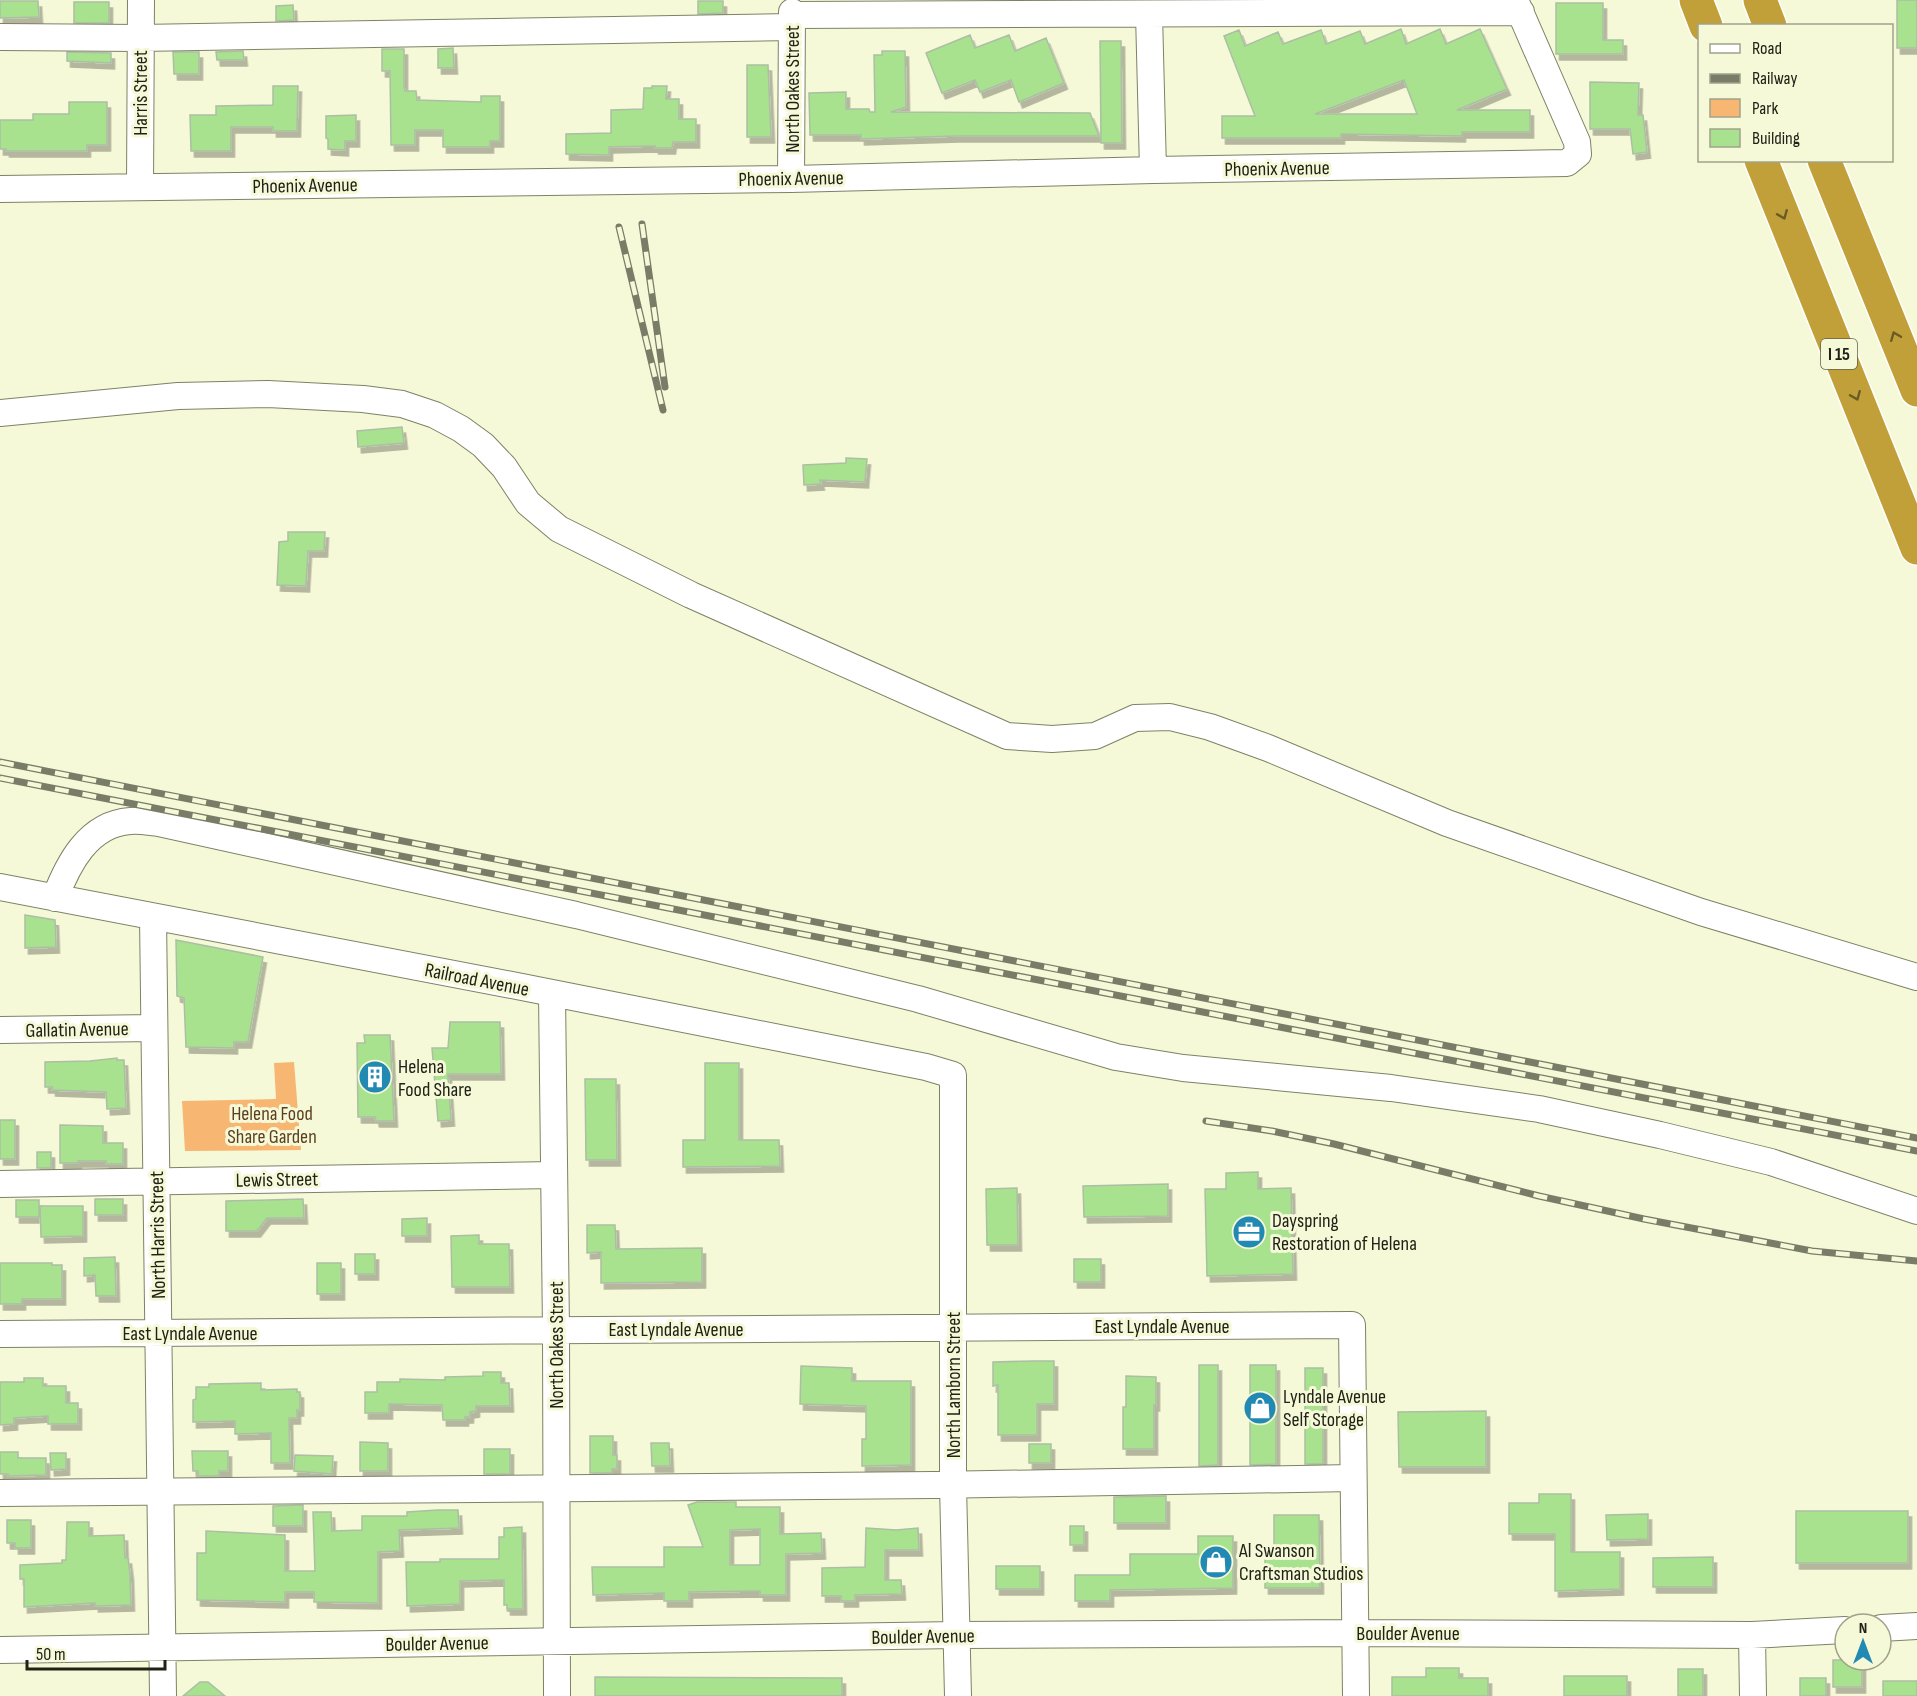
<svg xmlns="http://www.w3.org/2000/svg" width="1917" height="1696" font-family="'Sofia Sans Condensed',sans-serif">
<defs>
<filter id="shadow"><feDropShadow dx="3.5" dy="6" stdDeviation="0" flood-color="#0004"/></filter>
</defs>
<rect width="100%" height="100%" fill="#f5f9d8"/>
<path fill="#f7b772" d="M 294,1062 L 301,1150 L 185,1151 L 182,1101 L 276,1099 L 274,1063 Z"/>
<path fill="#a8e28f" stroke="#acbfa4" stroke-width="1.5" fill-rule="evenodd" filter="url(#shadow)" d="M 1897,0 L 1917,0 L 1917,48 L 1897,48 Z
M 0,1 L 38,1 L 39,17 L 0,18 Z
M 698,1 L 723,1 L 723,13 L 698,14 Z
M 74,2 L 109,2 L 109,23 L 74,23 Z
M 1556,3 L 1603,3 L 1603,40 L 1623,40 L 1623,54 L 1556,54 Z
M 293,5 L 294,20 L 276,21 L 276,6 Z
M 1401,29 L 1406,44 L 1440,29 L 1446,44 L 1480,29 L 1507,89 L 1457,110 L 1530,110 L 1530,132 L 1462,132 L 1462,136 L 1341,134 L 1341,138 L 1222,138 L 1222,116 L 1255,116 L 1224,36 L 1239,30 L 1245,46 L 1278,32 L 1283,44 L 1321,30 L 1326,44 L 1360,31 L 1365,44 ZM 1404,80 L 1417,114 L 1315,114 Z
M 970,35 L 975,48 L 1009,35 L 1015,51 L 1046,38 L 1064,83 L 1019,102 L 1011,80 L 980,92 L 975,80 L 942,93 L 926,53 Z
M 1100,41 L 1121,41 L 1122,143 L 1101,143 Z
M 453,48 L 454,68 L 438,68 L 438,49 Z
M 382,49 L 404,49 L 404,87 L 405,91 L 416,91 L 417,100 L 481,102 L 481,96 L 500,96 L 500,141 L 490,141 L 490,147 L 443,147 L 443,130 L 415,130 L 415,145 L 391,145 L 390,71 L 382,71 Z
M 243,51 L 244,60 L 217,60 L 216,52 Z
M 882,51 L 905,51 L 906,107 L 891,112 L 1090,113 L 1099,136 L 956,136 L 861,139 L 861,135 L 810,135 L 809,93 L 846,92 L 846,109 L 869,109 L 870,112 L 875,112 L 874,55 L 882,55 Z
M 67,52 L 111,53 L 111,63 L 67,61 Z
M 173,52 L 199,52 L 199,74 L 174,74 Z
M 747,65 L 768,65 L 771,137 L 747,137 Z
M 1590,82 L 1639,83 L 1638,115 L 1643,115 L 1647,152 L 1633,154 L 1630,129 L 1590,129 Z
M 273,86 L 298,86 L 297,131 L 273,131 L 273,127 L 231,127 L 231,151 L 191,151 L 190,115 L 216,115 L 216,106 L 273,105 Z
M 652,86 L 667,86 L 666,99 L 679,99 L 679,119 L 696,119 L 696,142 L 673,142 L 672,148 L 655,148 L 655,146 L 609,147 L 609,155 L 566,154 L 566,134 L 611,133 L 611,110 L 643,109 L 644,88 L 652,88 Z
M 69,102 L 107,102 L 107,145 L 87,145 L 87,151 L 6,151 L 6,149 L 0,149 L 0,120 L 33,120 L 33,114 L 69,114 Z
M 356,115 L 356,141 L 345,141 L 345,150 L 328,149 L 328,139 L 326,138 L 326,116 Z
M 402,427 L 404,443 L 358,447 L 357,431 Z
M 846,458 L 867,459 L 865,482 L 820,480 L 821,484 L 804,485 L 803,465 L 846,463 Z
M 288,532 L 325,532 L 324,551 L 308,551 L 306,586 L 277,585 L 279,542 L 288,541 Z
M 25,915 L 55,920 L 56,947 L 25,948 Z
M 176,940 L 263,957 L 248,1042 L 234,1042 L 234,1048 L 186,1047 L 184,998 L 177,996 Z
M 450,1022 L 500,1022 L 501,1074 L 448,1074 L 451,1120 L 438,1121 L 432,1048 L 448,1048 Z
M 364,1035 L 390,1035 L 394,1121 L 376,1121 L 375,1117 L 358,1117 L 357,1043 L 365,1043 Z
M 117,1058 L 117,1060 L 124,1060 L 126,1108 L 107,1109 L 106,1092 L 52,1090 L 52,1087 L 45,1087 L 45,1062 L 90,1061 Z
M 705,1063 L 739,1063 L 739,1140 L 779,1140 L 780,1166 L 683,1167 L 683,1140 L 705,1140 Z
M 585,1079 L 616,1079 L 617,1160 L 586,1160 Z
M 0,1120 L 15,1120 L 15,1159 L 0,1159 Z
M 60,1125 L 103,1126 L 103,1143 L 123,1143 L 123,1164 L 106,1164 L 106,1161 L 78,1161 L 78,1163 L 60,1163 Z
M 37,1152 L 51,1152 L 51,1168 L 37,1168 Z
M 1258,1172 L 1258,1189 L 1291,1188 L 1293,1274 L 1207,1276 L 1205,1189 L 1226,1189 L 1226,1173 Z
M 1168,1184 L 1168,1216 L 1084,1217 L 1083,1186 Z
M 1017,1188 L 1018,1245 L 987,1245 L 986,1189 Z
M 95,1199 L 123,1199 L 123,1215 L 95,1215 Z
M 303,1199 L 304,1218 L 267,1218 L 257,1231 L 226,1231 L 226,1201 Z
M 16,1200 L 39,1200 L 39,1217 L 16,1217 Z
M 40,1206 L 83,1206 L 83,1236 L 41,1237 Z
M 427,1218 L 427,1236 L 402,1236 L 402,1219 Z
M 587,1225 L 615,1225 L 616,1249 L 702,1248 L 702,1282 L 601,1283 L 601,1252 L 587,1253 Z
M 479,1235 L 479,1244 L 509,1244 L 510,1287 L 452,1287 L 451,1236 Z
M 355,1254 L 375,1254 L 375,1274 L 355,1274 Z
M 115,1257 L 116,1296 L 96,1296 L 95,1275 L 84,1276 L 84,1258 Z
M 1074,1259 L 1101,1259 L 1101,1282 L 1074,1282 Z
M 0,1263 L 52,1263 L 52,1265 L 62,1265 L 62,1299 L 22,1299 L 22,1304 L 0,1304 Z
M 317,1263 L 341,1263 L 341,1294 L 317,1294 Z
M 1033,1361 L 1054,1361 L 1054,1404 L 1037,1404 L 1037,1435 L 998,1435 L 998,1385 L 993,1386 L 993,1362 Z
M 1199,1365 L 1218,1365 L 1218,1465 L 1199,1466 Z
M 1250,1365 L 1276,1365 L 1276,1464 L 1250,1465 Z
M 801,1366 L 852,1368 L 852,1381 L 911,1381 L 911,1465 L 862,1466 L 862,1439 L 866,1439 L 866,1406 L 800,1404 Z
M 1305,1368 L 1323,1368 L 1323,1464 L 1305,1464 Z
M 483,1372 L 501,1372 L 501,1383 L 509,1383 L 510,1406 L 476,1406 L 476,1411 L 470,1412 L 470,1417 L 465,1417 L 465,1420 L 443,1420 L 442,1405 L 389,1404 L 389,1413 L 365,1413 L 365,1392 L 377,1392 L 377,1382 L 400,1382 L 400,1379 L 445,1380 L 445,1377 L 483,1376 Z
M 1126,1376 L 1156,1377 L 1156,1405 L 1154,1405 L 1154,1449 L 1123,1449 L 1123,1407 L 1126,1407 Z
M 24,1378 L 43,1378 L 43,1386 L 66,1386 L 66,1403 L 78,1403 L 78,1424 L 48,1424 L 48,1416 L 14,1418 L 14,1424 L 0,1425 L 0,1382 L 24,1382 Z
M 261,1383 L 261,1390 L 297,1389 L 297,1392 L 300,1392 L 300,1410 L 297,1410 L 297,1418 L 289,1418 L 290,1463 L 271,1463 L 271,1433 L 235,1434 L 235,1421 L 193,1422 L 193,1400 L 196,1399 L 196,1387 L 209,1387 L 209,1384 Z
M 1486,1411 L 1486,1467 L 1399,1467 L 1398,1412 Z
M 590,1436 L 613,1436 L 613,1455 L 617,1455 L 617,1469 L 612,1469 L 612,1473 L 590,1473 Z
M 360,1442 L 388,1443 L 388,1471 L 360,1471 Z
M 651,1443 L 669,1443 L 670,1466 L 652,1466 Z
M 1029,1444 L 1051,1444 L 1051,1463 L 1029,1463 Z
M 484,1449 L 510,1449 L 510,1474 L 484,1474 Z
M 192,1451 L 228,1451 L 228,1471 L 219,1471 L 219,1476 L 198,1476 L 198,1471 L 193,1471 Z
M 0,1452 L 18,1452 L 18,1458 L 46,1458 L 46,1475 L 8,1476 L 8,1474 L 0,1474 Z
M 50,1453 L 66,1453 L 66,1469 L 51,1470 Z
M 295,1455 L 333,1456 L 332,1474 L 294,1471 Z
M 1539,1494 L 1571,1494 L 1571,1552 L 1620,1552 L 1620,1589 L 1555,1591 L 1555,1534 L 1509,1534 L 1509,1503 L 1539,1503 Z
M 1166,1496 L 1166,1523 L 1114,1523 L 1114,1497 Z
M 697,1502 L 736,1502 L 736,1507 L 780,1507 L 780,1534 L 821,1533 L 822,1553 L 786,1554 L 786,1595 L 760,1595 L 760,1591 L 689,1592 L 689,1601 L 664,1601 L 664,1593 L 593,1595 L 592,1567 L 664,1567 L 664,1547 L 703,1547 L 688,1505 ZM 760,1529 L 760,1565 L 730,1565 L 730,1530 Z
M 303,1505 L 303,1526 L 273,1526 L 273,1506 Z
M 438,1510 L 458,1510 L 459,1528 L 399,1530 L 400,1551 L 378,1552 L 378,1603 L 314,1602 L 314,1592 L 285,1592 L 285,1602 L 197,1600 L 197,1553 L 206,1553 L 206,1531 L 285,1535 L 285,1571 L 315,1571 L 313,1512 L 331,1512 L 332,1531 L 362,1530 L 362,1516 L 407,1516 L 407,1512 Z
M 1796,1511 L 1908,1511 L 1908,1563 L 1796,1563 Z
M 1648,1514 L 1648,1539 L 1607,1540 L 1606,1515 Z
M 1274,1515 L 1319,1515 L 1320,1588 L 1265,1588 L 1265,1556 L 1274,1556 Z
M 7,1520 L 31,1520 L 31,1548 L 15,1548 L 15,1543 L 7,1543 Z
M 67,1522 L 89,1522 L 89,1536 L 124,1535 L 125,1558 L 128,1558 L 130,1574 L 131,1605 L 95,1606 L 95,1603 L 24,1607 L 24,1579 L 20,1579 L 20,1565 L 62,1563 L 62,1560 L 66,1560 Z
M 1070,1526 L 1084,1526 L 1084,1545 L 1070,1545 Z
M 522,1527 L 523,1609 L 507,1609 L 507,1605 L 504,1605 L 504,1580 L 460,1581 L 460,1604 L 407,1606 L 406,1562 L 440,1562 L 440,1559 L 499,1559 L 499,1537 L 504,1537 L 504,1528 Z
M 866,1528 L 896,1530 L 918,1528 L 919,1550 L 885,1550 L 885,1580 L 901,1580 L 902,1594 L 855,1595 L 855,1601 L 841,1601 L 841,1596 L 822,1596 L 822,1568 L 865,1567 Z
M 1198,1536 L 1233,1536 L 1233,1588 L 1110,1590 L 1110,1601 L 1075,1601 L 1075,1575 L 1130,1575 L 1130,1554 L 1198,1554 Z
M 1713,1557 L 1713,1587 L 1653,1587 L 1653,1558 Z
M 996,1566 L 1040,1566 L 1040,1589 L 996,1589 Z
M 1833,1660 L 1862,1660 L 1862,1687 L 1833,1687 Z
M 1426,1668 L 1459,1668 L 1459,1678 L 1488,1678 L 1488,1696 L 1392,1696 L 1392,1677 L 1426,1677 Z
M 1678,1669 L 1703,1669 L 1703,1696 L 1678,1696 Z
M 1564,1676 L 1627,1676 L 1627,1696 L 1564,1696 Z
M 595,1677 L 842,1678 L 842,1696 L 595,1696 Z
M 1800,1678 L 1826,1678 L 1826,1696 L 1800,1696 Z
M 1883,1681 L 1917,1681 L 1917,1696 L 1883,1696 Z
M 200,1682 L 208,1682 L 225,1696 L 183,1696 Z"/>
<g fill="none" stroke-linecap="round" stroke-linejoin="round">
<defs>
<path id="minor" d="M 1149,14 L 1153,170
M 792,15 L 1521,12
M 0,37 L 140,38 L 792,27
M 791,179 L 792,12
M 140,187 L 141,0
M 0,189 L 791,179 L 1153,170 L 1567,163 L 1578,154 L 1577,142 L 1515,0
M 0,413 L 178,396 L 268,394 L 363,399 L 402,404 L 435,415 L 461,429 L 483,445 L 504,467 L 528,503 L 559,529 L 691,595 L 1007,736 L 1052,739 L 1095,736 L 1135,718 L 1170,717 L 1210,727 L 1268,748 L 1447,823 L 1701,912 L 1917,977
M 0,887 L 527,988 L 926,1067 L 953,1075 L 953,1485 L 958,1696
M 55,898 C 68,864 88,824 130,821 C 139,820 149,822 159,823 L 576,915 L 918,999 L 1116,1057 L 1183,1068 L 1391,1088 L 1539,1109 L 1660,1135 L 1771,1162 L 1917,1211
M 153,917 L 163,1696
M 552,994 L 556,1330 L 557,1696
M 0,1030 L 154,1028
M 0,1184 L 554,1175
M 0,1334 L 1352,1325 L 1356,1696
M 0,1493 L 934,1485 L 1353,1478
M 1881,1628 L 1917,1626
M 1752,1635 L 1753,1696
M 0,1650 L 957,1635 L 1355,1633 L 1752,1635 L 1845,1630"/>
<path id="highway" d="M 1696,0 L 1706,26
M 1760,0 L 1770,26
M 1761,160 L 1917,548
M 1824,160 L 1917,390"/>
</defs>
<use href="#minor" stroke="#7e8265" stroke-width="28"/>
<use href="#highway" stroke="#fff" stroke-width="36"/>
<use href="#minor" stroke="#fff" stroke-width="26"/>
<use href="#highway" stroke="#c2a039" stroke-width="33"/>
<defs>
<path id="rail" d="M 642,224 L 665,387
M 619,227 L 663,410
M 0,762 L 1917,1138
M 0,778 L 1917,1151
M 1206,1121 L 1272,1131 L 1334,1144 L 1539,1196 L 1644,1219 L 1812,1251 L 1917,1261"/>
</defs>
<use href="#rail" stroke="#797c67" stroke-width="7"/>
<use href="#rail" stroke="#f5f9d8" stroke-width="4.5" stroke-dasharray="14" stroke-linecap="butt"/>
</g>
<defs><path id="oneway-chevron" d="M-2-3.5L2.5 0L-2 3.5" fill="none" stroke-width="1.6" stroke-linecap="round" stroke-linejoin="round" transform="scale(1.5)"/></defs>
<g stroke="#695b26">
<use href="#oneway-chevron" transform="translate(1783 215) rotate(68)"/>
<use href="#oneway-chevron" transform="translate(1895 336) rotate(-112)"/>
<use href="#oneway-chevron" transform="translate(1856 396) rotate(68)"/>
</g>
<defs>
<symbol id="building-disc" viewBox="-11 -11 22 22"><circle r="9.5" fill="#228ab2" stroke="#f5f9d8"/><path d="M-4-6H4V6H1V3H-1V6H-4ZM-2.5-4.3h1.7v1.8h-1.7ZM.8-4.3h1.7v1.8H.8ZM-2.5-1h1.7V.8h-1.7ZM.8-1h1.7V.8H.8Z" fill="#fff"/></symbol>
<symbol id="office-disc" viewBox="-11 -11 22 22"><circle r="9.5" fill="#228ab2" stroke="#f5f9d8"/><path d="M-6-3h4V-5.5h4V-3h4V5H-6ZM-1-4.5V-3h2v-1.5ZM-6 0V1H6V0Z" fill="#fff"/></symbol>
<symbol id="shop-disc" viewBox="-11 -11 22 22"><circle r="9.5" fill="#228ab2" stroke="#f5f9d8"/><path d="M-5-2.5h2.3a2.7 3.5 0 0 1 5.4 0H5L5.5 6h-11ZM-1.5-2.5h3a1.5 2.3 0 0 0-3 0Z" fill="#fff"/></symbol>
</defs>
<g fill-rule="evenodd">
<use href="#building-disc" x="356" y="1058" width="38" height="38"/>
<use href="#office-disc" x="1230" y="1213" width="38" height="38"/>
<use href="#shop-disc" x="1241" y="1389" width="38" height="38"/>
<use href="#shop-disc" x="1197" y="1543" width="38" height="38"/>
</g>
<g text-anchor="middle" stroke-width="6" stroke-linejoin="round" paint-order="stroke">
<rect fill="#f5f9d8" stroke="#606250" stroke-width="1.5" x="1821" y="339" width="36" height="30" rx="4.5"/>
<g font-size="18" font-weight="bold" fill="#202216">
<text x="1839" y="360">I 15</text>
</g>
<g font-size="20" fill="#202216" stroke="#f5f9d8">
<text transform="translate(792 89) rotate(-90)" y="7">North Oakes Street</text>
<text transform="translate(140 93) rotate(-90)" y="7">Harris Street</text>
<text transform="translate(1277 168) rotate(-1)" y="7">Phoenix Avenue</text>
<text transform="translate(791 178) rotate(-1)" y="7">Phoenix Avenue</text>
<text transform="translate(305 185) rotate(-1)" y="7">Phoenix Avenue</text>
<text transform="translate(477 979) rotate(11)" y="7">Railroad Avenue</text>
<text transform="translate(77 1029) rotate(-1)" y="7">Gallatin Avenue</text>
<text transform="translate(277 1179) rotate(-1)" y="7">Lewis Street</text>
<text transform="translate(157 1235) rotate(-91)" y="7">North Harris Street</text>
<text x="1162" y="1333">East Lyndale Avenue</text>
<text x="676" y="1336">East Lyndale Avenue</text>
<text x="190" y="1340">East Lyndale Avenue</text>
<text transform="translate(556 1345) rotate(-90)" y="7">North Oakes Street</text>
<text transform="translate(953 1385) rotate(-90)" y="7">North Lamborn Street</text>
<text x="1408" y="1640">Boulder Avenue</text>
<text transform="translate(923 1636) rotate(-1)" y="7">Boulder Avenue</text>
<text transform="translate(437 1643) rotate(-1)" y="7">Boulder Avenue</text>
</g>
<g font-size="20" fill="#202216" stroke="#f5f9d8" text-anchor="start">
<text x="398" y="1073">Helena<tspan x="398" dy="23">Food Share</tspan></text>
<text x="1272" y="1227">Dayspring<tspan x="1272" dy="23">Restoration of Helena</tspan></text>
<text x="1283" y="1403">Lyndale Avenue<tspan x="1283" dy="23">Self Storage</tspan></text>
<text x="1239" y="1557">Al Swanson<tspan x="1239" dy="23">Craftsman Studios</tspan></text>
</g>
<g font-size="20" fill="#5d3f1f" stroke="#f5f9d8">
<text x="272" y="1120">Helena Food<tspan x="272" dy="23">Share Garden</tspan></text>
</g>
</g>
<rect x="1698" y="24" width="195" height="138" fill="#f5f9d8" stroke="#a0a38a" stroke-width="1.5"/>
<rect x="1710" y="44" width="30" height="9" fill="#ffffff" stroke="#a0a38a" stroke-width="1.5"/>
<text x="1752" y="54" font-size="18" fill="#202216">Road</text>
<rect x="1710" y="74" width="30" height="9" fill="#797c67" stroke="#a0a38a" stroke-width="1.5"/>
<text x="1752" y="84" font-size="18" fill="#202216">Railway</text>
<rect x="1710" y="99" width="30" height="18" fill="#f7b772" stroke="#a0a38a" stroke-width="1.5"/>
<text x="1752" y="114" font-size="18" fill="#202216">Park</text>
<rect x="1710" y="129" width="30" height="18" fill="#a8e28f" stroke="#a0a38a" stroke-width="1.5"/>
<text x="1752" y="144" font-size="18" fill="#202216">Building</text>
<g transform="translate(1863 1642)"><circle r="28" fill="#f5f9d8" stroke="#a0a38a" stroke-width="1.5"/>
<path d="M0-4.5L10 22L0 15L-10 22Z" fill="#228ab2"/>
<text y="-9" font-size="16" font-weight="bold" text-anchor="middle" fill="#202216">N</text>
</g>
<path d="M27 1660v9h138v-9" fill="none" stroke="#202216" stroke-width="3"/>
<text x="36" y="1660" font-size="18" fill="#202216" stroke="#f5f9d8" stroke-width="4.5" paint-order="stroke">50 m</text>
</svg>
